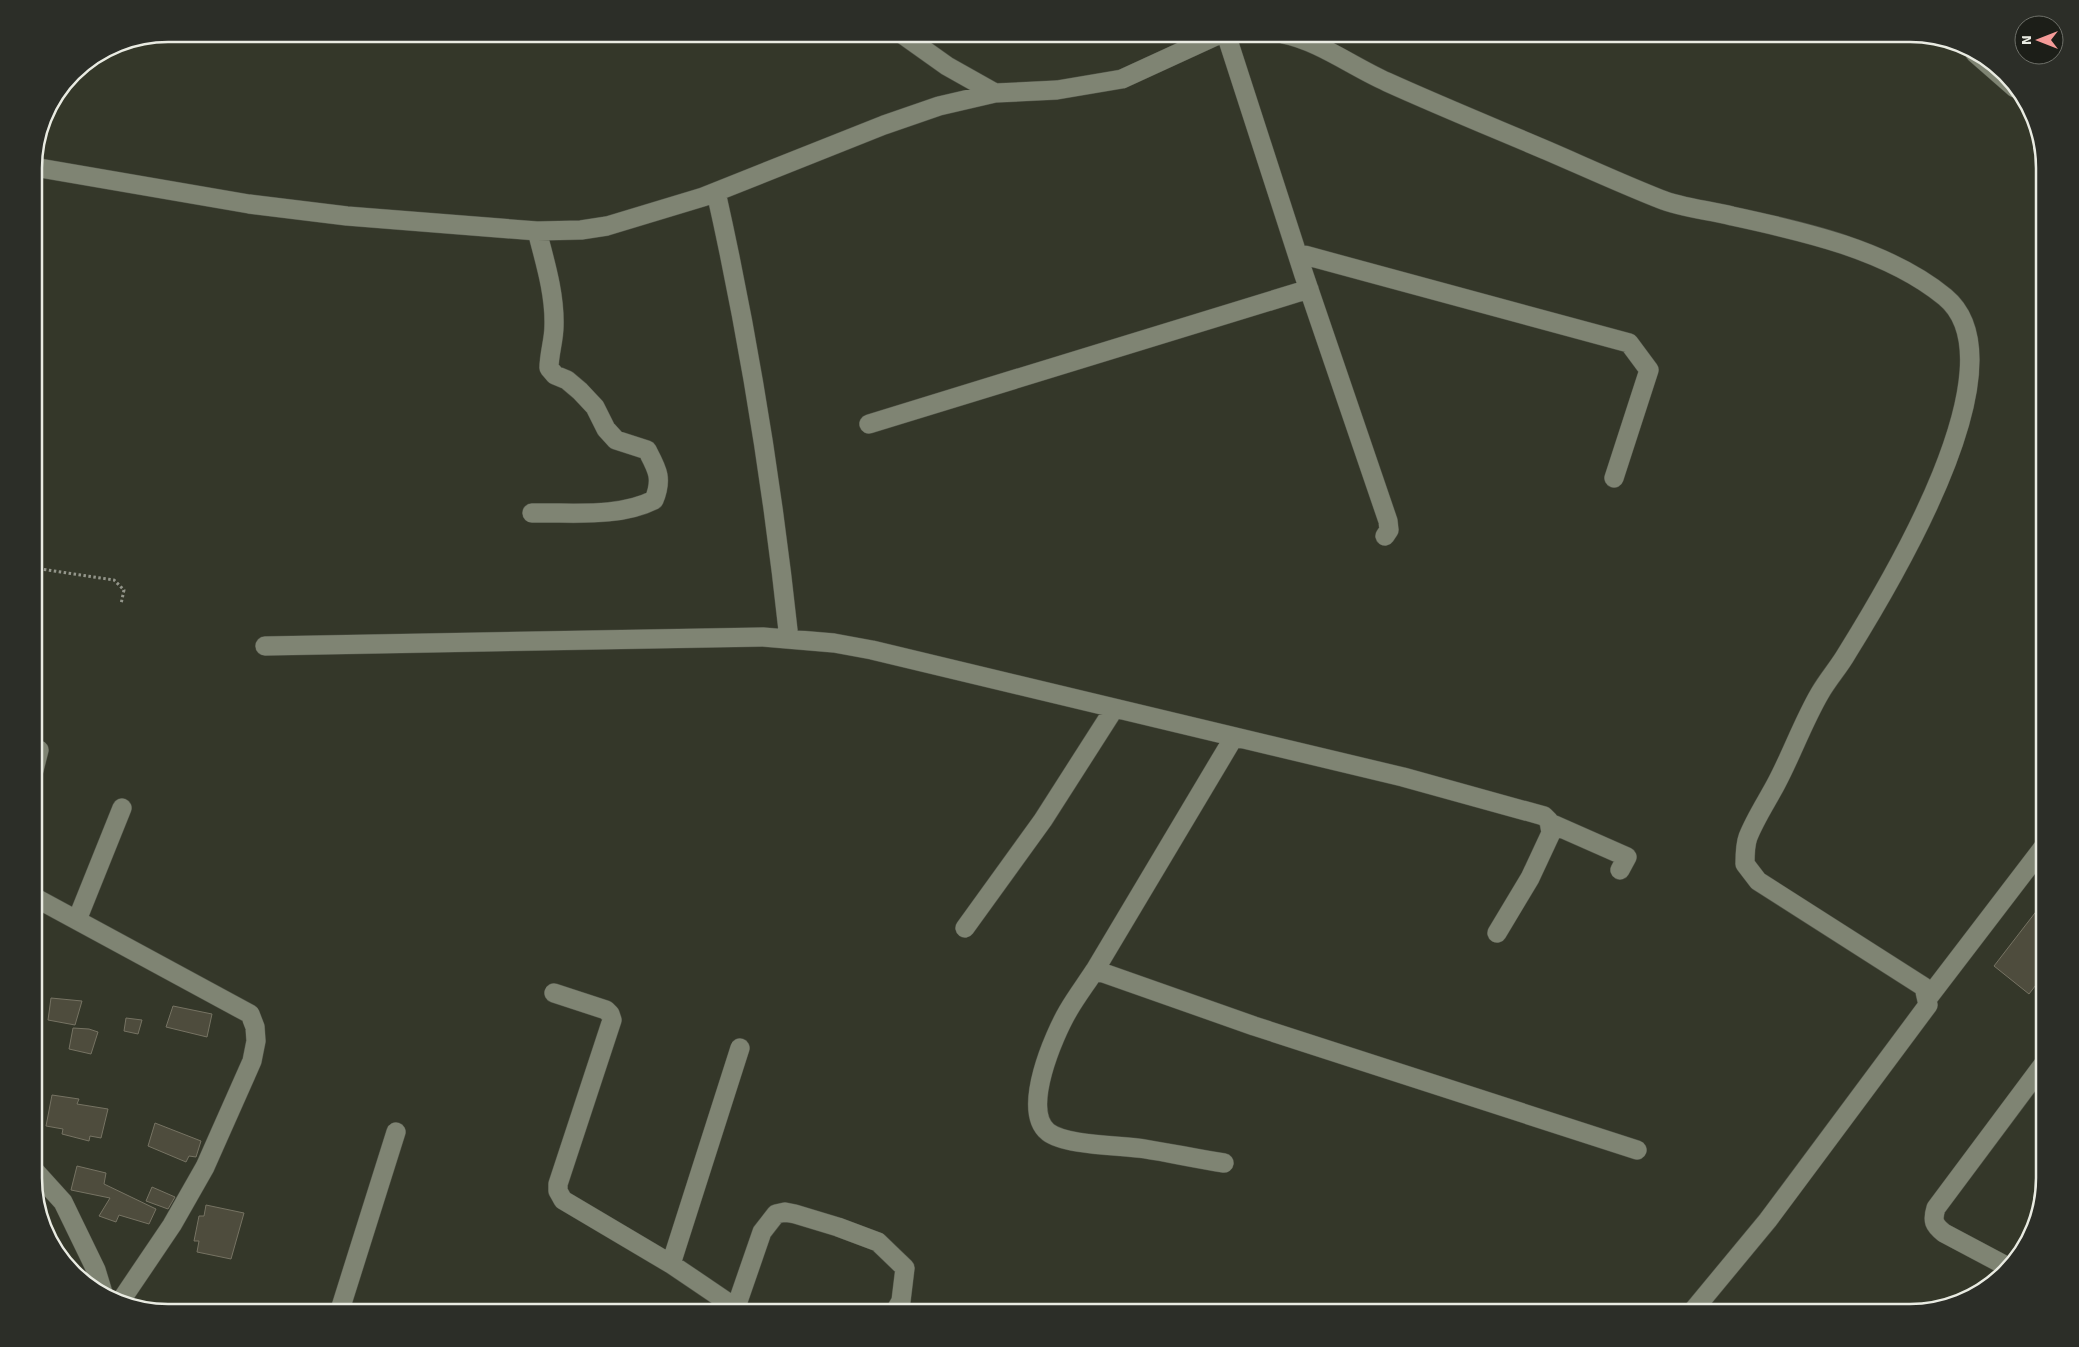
<svg xmlns="http://www.w3.org/2000/svg" width="2079" height="1347" font-family="Signika,sans-serif">
<rect width="100%" height="100%" fill="#343729"/>
<path fill="#4e4c3d" stroke="#767363" d="M 2045,900 L 2045,973 L 2029,994 L 1994,966 Z
M 51,998 L 82,1001 L 75,1025 L 48,1020 Z
M 173,1006 L 212,1014 L 207,1037 L 166,1027 Z
M 126,1018 L 142,1020 L 138,1034 L 124,1031 Z
M 73,1028 L 89,1029 L 98,1032 L 91,1054 L 69,1049 Z
M 52,1095 L 79,1099 L 77,1104 L 108,1109 L 101,1138 L 90,1136 L 89,1141 L 62,1134 L 63,1129 L 46,1126 Z
M 155,1123 L 201,1141 L 196,1157 L 189,1156 L 186,1162 L 148,1146 Z
M 77,1166 L 106,1173 L 104,1184 L 156,1209 L 149,1224 L 119,1215 L 116,1222 L 99,1216 L 110,1198 L 71,1190 Z
M 152,1187 L 175,1197 L 168,1209 L 146,1201 Z
M 206,1205 L 244,1213 L 231,1259 L 197,1252 L 199,1241 L 194,1241 L 199,1216 L 204,1216 Z"/>
<g fill="none" stroke-linecap="round" stroke-linejoin="round">
<defs>
<path id="street" d="M 902,34 L 947,66 L 995,93
M 1226,34 L 1304,275 L 1388,521 L 1389,530 L 1385,536
M 1283,34 C 1319,41 1353,67 1387,82 C 1440,106 1494,128 1548,151 C 1585,167 1622,184 1660,199 C 1682,208 1709,210 1732,216 C 1802,231 1888,250 1945,297 C 2025,363 1888,587 1847,653 C 1839,667 1828,679 1820,693 C 1803,722 1792,754 1776,784 C 1767,801 1755,819 1748,837 C 1745,845 1745,855 1745,864 L 1758,881 L 1924,987 L 1928,1005 L 1768,1220 L 1691,1313
M 1975,53 L 2015,88
M 34,167 L 249,204 L 347,216 L 537,231 L 581,230 L 607,226 L 703,197 L 884,125 L 939,106 L 995,93 L 1057,90 L 1122,79 L 1220,34
M 716,192 C 749,339 773,489 789,639
M 1297,253 L 1629,343 L 1649,370 L 1614,478
M 869,424 L 1309,289
M 532,513 C 572,512 618,518 654,500 C 663,478 657,469 647,450 L 616,440 L 606,429 L 595,407 L 580,391 L 567,380 L 555,375 L 549,368 C 549,354 554,340 554,326 C 555,294 545,262 537,231
M 265,646 L 763,637 L 834,643 L 872,650 L 1403,777 L 1544,816 L 1549,821 L 1551,833 L 1530,878 L 1497,933
M 1234,737 L 1095,970 L 1254,1026 L 1637,1150
M 34,770 L 39,750
M 1550,823 L 1627,857 L 1620,870
M 34,897 L 250,1014 L 255,1027 L 256,1041 L 252,1061 L 205,1167 L 172,1225 L 122,1299
M 77,920 L 122,808
M 965,928 L 1043,820 L 1114,709
M 1095,970 C 1086,984 1076,997 1068,1011 C 1054,1035 1021,1110 1048,1132 C 1066,1146 1122,1145 1145,1149 C 1171,1153 1197,1159 1224,1163
M 554,993 L 606,1010 L 610,1014 L 612,1020 L 558,1184 L 558,1191 L 563,1200 L 671,1264 L 736,1308
M 1928,998 L 2045,845
M 34,1170 L 63,1202 L 96,1270 L 103,1293
M 671,1264 L 740,1048
M 2008,1267 L 1944,1233 C 1934,1225 1932,1221 1936,1208 L 2045,1062
M 339,1313 L 396,1132
M 734,1313 L 762,1232 L 776,1214 L 785,1212 L 795,1214 L 838,1227 L 878,1242 L 905,1268 L 901,1301 L 894,1313"/>
</defs>
<use href="#street" stroke="#515448" stroke-width="20"/>
<path stroke="#93958a" stroke-width="3" stroke-dasharray="2.5 2.5" stroke-linecap="butt" d="M 34,568 L 114,580 L 124,590 L 121,604"/>
<use href="#street" stroke="#7f8473" stroke-width="19"/>
</g>
<path d="M0 0H2079V1347H0ZM168 42H1910A126 126 0 0 1 2036 168V1178A126 126 0 0 1 1910 1304H168A126 126 0 0 1 42 1178V168A126 126 0 0 1 168 42Z" fill="#2c2e28" fill-rule="evenodd"/>
<path fill="none" stroke="#e9ebe2" stroke-width="2.5" d="M168 42H1910A126 126 0 0 1 2036 168V1178A126 126 0 0 1 1910 1304H168A126 126 0 0 1 42 1178V168A126 126 0 0 1 168 42Z"/>
<g transform="translate(2039 40) rotate(270)"><circle r="24" fill="#1c1e18" stroke="#6e7069"/>
<path d="M0-4L9 19L0 12L-9 19Z" fill="#f59b98"/>
<text y="-8" font-size="14" font-weight="bold" text-anchor="middle" fill="#e9ebe2">N</text>
</g>
</svg>
